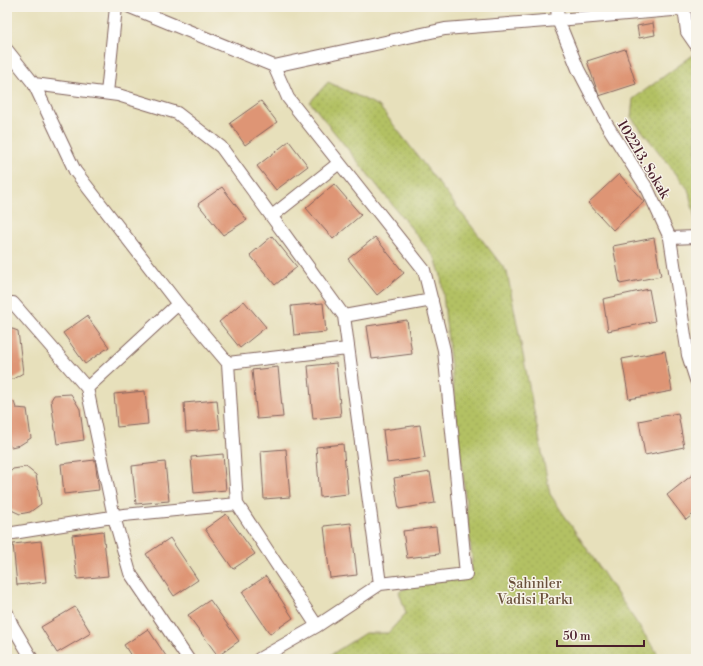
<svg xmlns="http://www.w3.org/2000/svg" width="703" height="666" font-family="'Libre Bodoni',serif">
<defs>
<pattern id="park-dots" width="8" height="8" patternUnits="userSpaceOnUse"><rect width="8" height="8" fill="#b3c164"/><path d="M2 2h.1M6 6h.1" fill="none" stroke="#9ba557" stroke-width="1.8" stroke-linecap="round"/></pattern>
</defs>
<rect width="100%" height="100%" fill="#f7f3e8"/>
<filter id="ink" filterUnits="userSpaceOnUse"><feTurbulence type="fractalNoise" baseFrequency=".025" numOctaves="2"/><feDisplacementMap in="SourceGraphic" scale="8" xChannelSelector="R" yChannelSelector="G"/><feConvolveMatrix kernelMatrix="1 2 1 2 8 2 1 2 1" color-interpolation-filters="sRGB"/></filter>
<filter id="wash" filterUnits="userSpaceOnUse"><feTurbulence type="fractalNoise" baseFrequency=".012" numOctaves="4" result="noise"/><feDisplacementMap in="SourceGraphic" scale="16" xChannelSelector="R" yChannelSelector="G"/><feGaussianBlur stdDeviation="0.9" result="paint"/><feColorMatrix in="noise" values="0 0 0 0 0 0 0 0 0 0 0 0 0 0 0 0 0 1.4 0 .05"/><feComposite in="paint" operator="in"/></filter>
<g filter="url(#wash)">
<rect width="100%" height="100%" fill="#e7e0bb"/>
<path fill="url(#park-dots)" stroke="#7e7048" d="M 693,55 L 696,58 L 696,222 L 688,189 L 631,117 L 633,99 Z
M 328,82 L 379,106 L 507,272 L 550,494 L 661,659 L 324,659 L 365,633 L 388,633 L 406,613 L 399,592 L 412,584 L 470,576 L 472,559 L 441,276 L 435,258 L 310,102 Z"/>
<g id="blocks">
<path fill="#de9574" d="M 653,23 L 655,35 L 639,38 L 637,26 Z
M 625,49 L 636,84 L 599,96 L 587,61 Z
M 261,101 L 277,122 L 245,145 L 230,123 Z
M 289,141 L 308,166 L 276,190 L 257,166 Z
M 619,174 L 644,202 L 613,230 L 588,203 Z
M 334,184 L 361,215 L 333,239 L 306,208 Z
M 222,187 L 247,220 L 223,235 L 198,204 Z
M 272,236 L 297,267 L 275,285 L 250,255 Z
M 375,237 L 404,273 L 377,295 L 348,259 Z
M 654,238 L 661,276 L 620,284 L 613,246 Z
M 649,289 L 655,321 L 608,331 L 603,299 Z
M 244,301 L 266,327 L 240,348 L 219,322 Z
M 323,303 L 326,332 L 294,335 L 291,306 Z
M 87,316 L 109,347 L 85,364 L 63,333 Z
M 407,320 L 412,354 L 372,359 L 367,326 Z
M 7,327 L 18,331 L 23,373 L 13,379 L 7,380 Z
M 665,351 L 672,391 L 629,399 L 622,359 Z
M 336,363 L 341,416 L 313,419 L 308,366 Z
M 278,367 L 283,417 L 257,419 L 252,370 Z
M 145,391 L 148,424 L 117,427 L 114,394 Z
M 71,394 L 80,409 L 84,440 L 57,444 L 51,400 L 54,395 Z
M 217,400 L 220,429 L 186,432 L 184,403 Z
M 14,402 L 16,408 L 27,409 L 31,438 L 20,445 L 11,447 L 7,444 L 7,403 Z
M 678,413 L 684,447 L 645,455 L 639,421 Z
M 420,425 L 425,458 L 387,463 L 383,430 Z
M 343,444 L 348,494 L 320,497 L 316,447 Z
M 286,449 L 290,497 L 264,499 L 261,451 Z
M 223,454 L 226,490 L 194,493 L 191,457 Z
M 95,460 L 99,490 L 64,494 L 61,464 Z
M 165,462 L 169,501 L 136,504 L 132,466 Z
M 26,467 L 36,475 L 41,504 L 30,512 L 20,514 L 7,508 L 7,475 L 13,469 Z
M 430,472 L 435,503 L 399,509 L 394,478 Z
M 696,472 L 696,512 L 686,520 L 667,495 Z
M 226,514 L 255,554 L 233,569 L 205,529 Z
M 351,523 L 357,575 L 330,578 L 324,526 Z
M 436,527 L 439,554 L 407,558 L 403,531 Z
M 103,531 L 108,576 L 77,579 L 72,535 Z
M 170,538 L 198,580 L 174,596 L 146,554 Z
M 41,541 L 46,582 L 17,585 L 13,544 Z
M 266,576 L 293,618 L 270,634 L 242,592 Z
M 210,600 L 239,641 L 218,656 L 188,615 Z
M 75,607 L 91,633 L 57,653 L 41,627 Z
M 148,629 L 168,659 L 133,659 L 124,645 Z"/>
</g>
</g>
<g filter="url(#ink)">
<use href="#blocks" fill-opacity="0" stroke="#81635d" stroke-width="1"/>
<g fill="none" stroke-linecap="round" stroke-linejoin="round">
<defs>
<path id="street" d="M 130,7 L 274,66 L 445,29 L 558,20 L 684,9
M 557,7 L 558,20 L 578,69 L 607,125 L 648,190 L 670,238 L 688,355 L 696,380
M 684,7 L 687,32 L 696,45
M 7,50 L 34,84 L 75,171 L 178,304 L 228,363 L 237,504 L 317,626
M 274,66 L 288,98 L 424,270 L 444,350 L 466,574 L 380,584
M 34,84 L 118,95 L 177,113 L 221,147 L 344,316 L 380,584 L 317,626 L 259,659
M 107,93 L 116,7
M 272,216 L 339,163
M 670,238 L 696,237
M 7,304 L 13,303 L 87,388 L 114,517 L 130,573 L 188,659
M 344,316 L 432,300
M 228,363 L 347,349
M 87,388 L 178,304
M 7,534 L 124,515 L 237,504
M 7,613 L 12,625 L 32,659"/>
</defs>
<use href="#street" stroke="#81635d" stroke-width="14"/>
<use href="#street" stroke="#fff" stroke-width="12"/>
</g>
</g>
<g text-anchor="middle" stroke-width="3" stroke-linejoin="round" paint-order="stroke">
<g font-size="14" fill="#4a1f2b" stroke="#f7f3e8">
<text transform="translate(644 159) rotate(59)" y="5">102213. Sokak</text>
</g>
<g font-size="14" fill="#6a503c" stroke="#f7f3e8">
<text x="535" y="588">Şahinler<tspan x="535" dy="16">Vadisi Parkı</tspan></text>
</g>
</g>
<rect width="703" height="666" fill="none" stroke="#f7f3e8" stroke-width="24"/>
<path d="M557 640v6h87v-6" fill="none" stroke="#4a1f2b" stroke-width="2"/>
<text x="563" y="640" font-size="12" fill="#4a1f2b" stroke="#f7f3e8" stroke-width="3" paint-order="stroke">50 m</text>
</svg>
